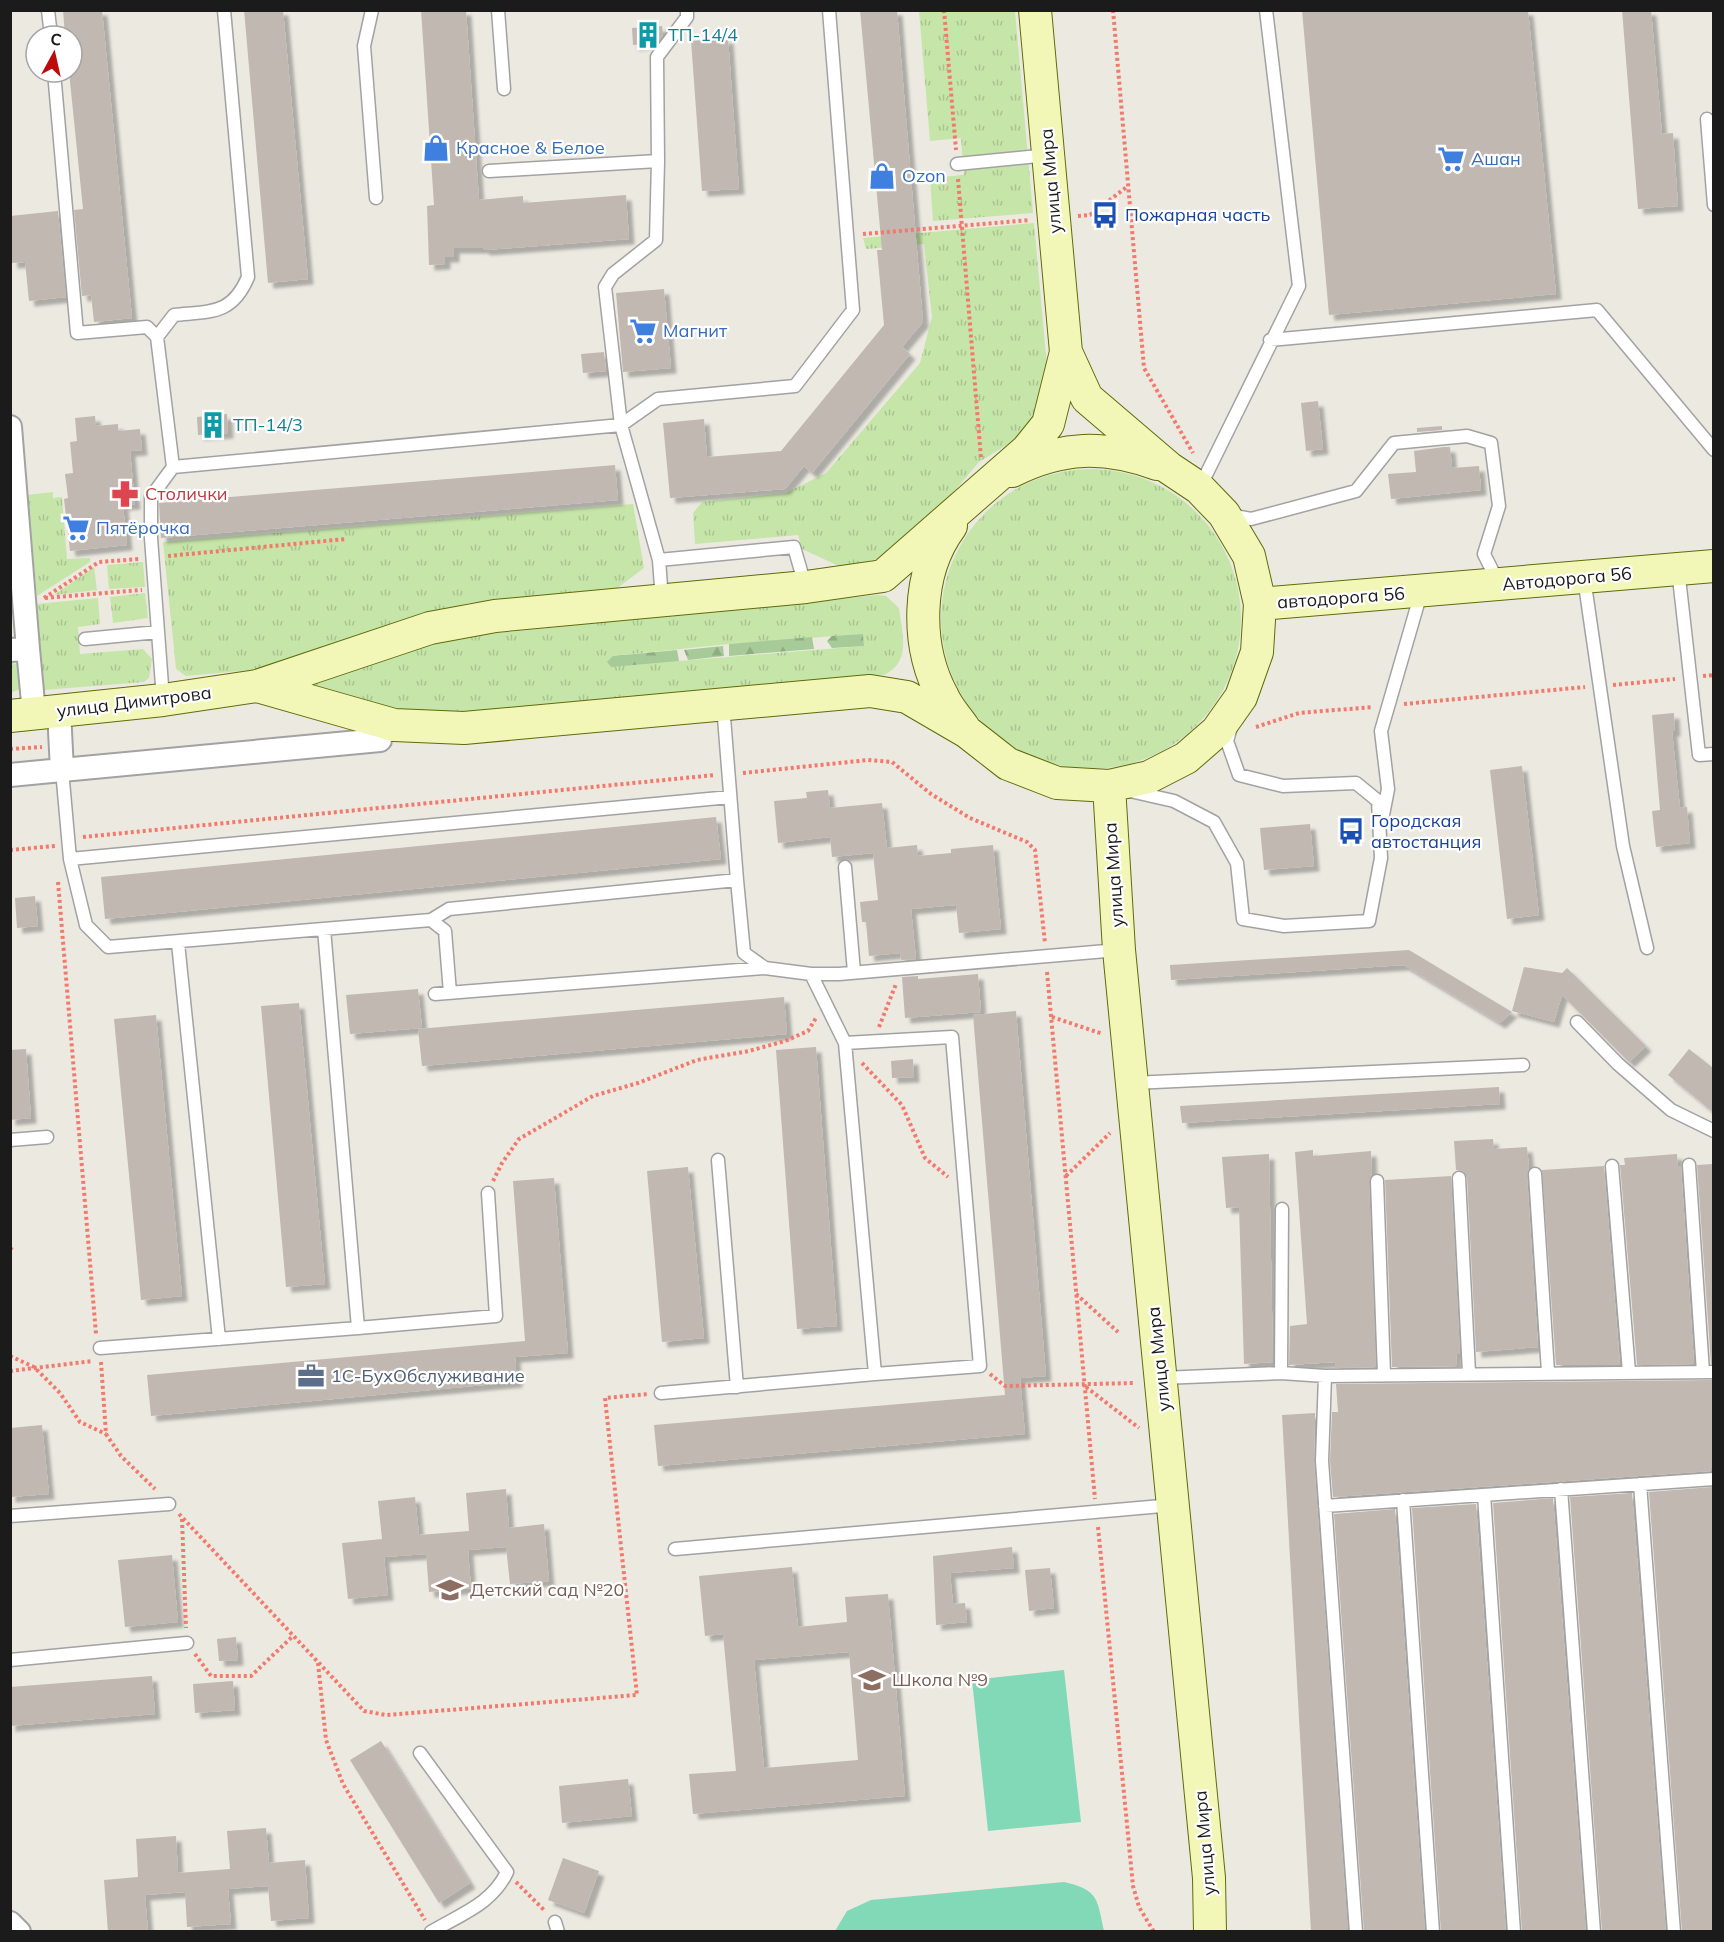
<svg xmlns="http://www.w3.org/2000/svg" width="1724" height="1942" font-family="Mulish,sans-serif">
<defs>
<pattern id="grass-tufts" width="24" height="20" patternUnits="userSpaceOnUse" patternTransform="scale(1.5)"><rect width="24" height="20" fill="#c6e5a9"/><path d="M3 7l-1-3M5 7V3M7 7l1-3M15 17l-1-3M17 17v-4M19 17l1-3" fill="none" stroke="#aac491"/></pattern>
<pattern id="forest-firs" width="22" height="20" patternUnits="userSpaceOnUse" patternTransform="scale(1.5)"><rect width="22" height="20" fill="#a6ca98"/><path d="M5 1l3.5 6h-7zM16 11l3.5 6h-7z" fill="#8ead82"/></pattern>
<filter id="shadow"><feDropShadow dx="5.5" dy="5.5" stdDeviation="1.5" flood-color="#0004"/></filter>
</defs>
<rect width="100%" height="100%" fill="#ece9e1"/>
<path fill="url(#grass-tufts)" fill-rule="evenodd" d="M 919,11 L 1015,11 L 1033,213 L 933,221 L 930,178 L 964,175 L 961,138 L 930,141 Z
M 1034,223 L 1049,388 L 1041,424 L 979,462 L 903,552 L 843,568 L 802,549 L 798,535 L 695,544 L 693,513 L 702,502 L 786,493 L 826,473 L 920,363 L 932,317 L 924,244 L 866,249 L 863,238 Z
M941 619a150 150 0 1 1 300 0a150 150 0 1 1-300 0Z
M 53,492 L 53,498 L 62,497 L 67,559 L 90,558 L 90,562 L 37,596 L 27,495 Z
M 633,504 L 644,568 L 616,589 L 469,603 L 273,668 L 186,676 L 176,669 L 163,542 Z
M 143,562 L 145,587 L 109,589 L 107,565 Z
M 94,567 L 97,590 L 54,595 Z
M 145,593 L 148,618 L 113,623 L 110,597 Z
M 878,595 L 886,596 L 899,608 C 902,633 912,662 884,675 L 461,712 L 402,713 L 305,684 L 447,638 ZM 863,634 L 864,646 L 679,661 L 612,656 L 729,644 Z
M 98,598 L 100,624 L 78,627 L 80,654 L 143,649 L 152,659 L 149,678 L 144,682 L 44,690 L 36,604 Z
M 11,662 L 22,667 L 24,687 L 11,693 Z"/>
<path fill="url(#forest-firs)" d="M 863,634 L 864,646 L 832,648 L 827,641 L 832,636 Z
M 812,637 L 814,649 L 729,656 L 729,644 Z
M 723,646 L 724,656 L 688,660 L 684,650 Z
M 677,650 L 679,661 L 611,667 L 607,662 L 613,656 Z"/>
<path fill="#82d9b7" d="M 1064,1670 L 1081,1822 L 988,1831 L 972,1680 Z
M 1064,1882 C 1099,1890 1097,1899 1104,1931 L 835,1931 L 847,1911 L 871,1900 Z"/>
<path fill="#c1b8b1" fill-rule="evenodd" filter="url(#shadow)" d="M 63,10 L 102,10 L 132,318 L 94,322 L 91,295 L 82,296 L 74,210 L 83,209 L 69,72 L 72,72 L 72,36 L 65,36 Z
M 244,10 L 283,10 L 308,279 L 268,283 Z
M 421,10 L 466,10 L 479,200 L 523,196 L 523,203 L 626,195 L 629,239 L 485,250 L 483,248 L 454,248 L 454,257 L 445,257 L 445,264 L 429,265 L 427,206 L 434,205 Z
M 860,10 L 897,10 L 923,322 L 902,347 L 910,354 L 812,473 L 804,466 L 785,489 L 670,498 L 663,423 L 704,419 L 707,457 L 781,451 L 884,325 L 877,250 L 882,250 Z
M 1302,10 L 1528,10 L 1556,294 L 1329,315 Z
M 1622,10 L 1651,10 L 1662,134 L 1673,133 L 1678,206 L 1638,209 Z
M 662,26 L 663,35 L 657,43 L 633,45 L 632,28 Z
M 728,38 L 739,189 L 702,191 L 691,41 Z
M 58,211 L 66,297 L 29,301 L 25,262 L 12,263 L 10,216 Z
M 664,289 L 671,368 L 623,372 L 616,293 Z
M 604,352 L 606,371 L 583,373 L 581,354 Z
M 1318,401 L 1323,449 L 1306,451 L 1301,403 Z
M 227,414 L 228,433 L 198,435 L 197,417 Z
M 95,416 L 96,426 L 118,424 L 118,431 L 140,429 L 142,450 L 130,451 L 135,504 L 123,505 L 127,545 L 70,551 L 64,499 L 68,498 L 65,474 L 73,473 L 70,442 L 77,441 L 75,418 Z
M 1442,426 L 1442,430 L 1417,432 L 1417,428 Z
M 1444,447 L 1450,447 L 1452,468 L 1479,466 L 1481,490 L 1391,499 L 1388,474 L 1416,472 L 1414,451 Z
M 615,465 L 618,500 L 161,538 L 159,503 Z
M 1674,713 L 1675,731 L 1672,731 L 1680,808 L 1687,807 L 1690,843 L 1656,847 L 1652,811 L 1660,810 L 1652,715 Z
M 1522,766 L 1539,915 L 1507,919 L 1490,770 Z
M 828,790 L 830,808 L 882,803 L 887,848 L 917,845 L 918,856 L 951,853 L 951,849 L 993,845 L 1001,929 L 959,933 L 956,905 L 911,909 L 916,959 L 901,960 L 900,953 L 869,956 L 866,922 L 862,922 L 860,902 L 878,900 L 873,853 L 832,857 L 830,837 L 778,843 L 774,801 L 807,798 L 806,792 Z
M 716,817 L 721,859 L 105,919 L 101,877 Z
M 1310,824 L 1314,866 L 1264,870 L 1260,828 Z
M 35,896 L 38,926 L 17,928 L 15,898 Z
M 1409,950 L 1512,1012 L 1500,1023 L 1404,965 L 1171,980 L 1170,965 Z
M 1524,967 L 1562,973 L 1567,968 L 1646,1046 L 1629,1062 L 1562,995 L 1554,1022 L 1512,1011 Z
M 978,974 L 981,1012 L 905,1018 L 902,977 L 918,976 L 918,979 Z
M 418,989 L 422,1028 L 350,1034 L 346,995 Z
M 784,997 L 787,1034 L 422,1066 L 418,1029 Z
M 299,1003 L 325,1284 L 286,1287 L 261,1006 Z
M 1016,1011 L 1046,1376 L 1020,1378 L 1025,1434 L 658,1466 L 654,1425 L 1005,1395 L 973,1015 Z
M 156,1015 L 182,1296 L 141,1300 L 114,1019 Z
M 816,1047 L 837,1326 L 797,1329 L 776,1050 Z
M 26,1049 L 31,1118 L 10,1120 L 10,1050 Z
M 1689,1049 L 1713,1068 L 1713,1112 L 1668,1075 Z
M 913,1059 L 914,1077 L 892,1078 L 891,1061 Z
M 1499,1087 L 1500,1104 L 1182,1123 L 1180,1106 Z
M 1493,1139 L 1494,1149 L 1527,1147 L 1529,1168 L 1527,1175 L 1538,1347 L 1476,1352 L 1467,1178 L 1463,1171 L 1456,1170 L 1454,1141 Z
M 1313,1150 L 1313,1156 L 1371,1151 L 1372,1174 L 1369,1181 L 1376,1367 L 1335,1368 L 1335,1362 L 1289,1365 L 1290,1326 L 1307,1324 L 1295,1152 Z
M 1269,1154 L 1273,1362 L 1244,1364 L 1239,1207 L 1226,1208 L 1222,1157 Z
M 1677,1154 L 1678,1166 L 1681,1166 L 1694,1364 L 1637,1365 L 1620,1165 L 1625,1165 L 1624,1158 Z
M 1713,1164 L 1713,1364 L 1711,1364 L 1697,1165 Z
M 1604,1166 L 1620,1365 L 1556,1365 L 1542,1170 Z
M 688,1167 L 704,1338 L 662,1342 L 647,1171 Z
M 1451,1176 L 1460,1354 L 1456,1354 L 1457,1366 L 1392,1367 L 1385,1180 Z
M 554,1178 L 568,1353 L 515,1357 L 517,1382 L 151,1416 L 147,1375 L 525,1341 L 513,1181 Z
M 1713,1380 L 1713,1467 L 1710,1468 L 1711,1471 L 1333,1497 L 1330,1461 L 1332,1412 L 1338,1412 L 1336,1384 Z
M 1315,1413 L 1314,1461 L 1348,1932 L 1311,1932 L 1282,1415 Z
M 42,1425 L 49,1494 L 10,1497 L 10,1428 Z
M 1712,1487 L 1713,1932 L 1682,1932 L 1649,1492 Z
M 506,1489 L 509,1528 L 544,1524 L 549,1581 L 510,1584 L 506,1547 L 468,1550 L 471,1588 L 429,1592 L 426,1554 L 384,1557 L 388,1595 L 348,1599 L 342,1543 L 382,1539 L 378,1501 L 415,1497 L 419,1535 L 469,1531 L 466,1493 Z
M 1632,1493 L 1666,1932 L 1602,1932 L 1570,1497 Z
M 1553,1498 L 1586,1932 L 1522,1932 L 1493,1503 Z
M 1476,1504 L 1506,1932 L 1441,1932 L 1412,1508 Z
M 1395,1509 L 1425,1932 L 1364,1932 L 1334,1514 Z
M 1012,1547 L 1014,1568 L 950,1573 L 953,1604 L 965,1603 L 967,1622 L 936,1625 L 933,1556 Z
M 172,1555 L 178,1622 L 125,1627 L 118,1560 Z
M 792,1567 L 798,1627 L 847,1622 L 845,1597 L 888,1594 L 905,1796 L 693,1814 L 689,1774 L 736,1771 L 723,1634 L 705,1636 L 699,1576 ZM 849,1652 L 858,1760 L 764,1768 L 754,1660 Z
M 1050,1568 L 1054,1608 L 1029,1611 L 1025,1570 Z
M 236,1637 L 238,1660 L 219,1661 L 217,1639 Z
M 152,1676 L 155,1714 L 10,1726 L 10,1687 Z
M 233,1681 L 235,1710 L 195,1713 L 193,1684 Z
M 381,1741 L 470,1883 L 439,1903 L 350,1760 Z
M 628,1779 L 632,1816 L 562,1823 L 559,1786 Z
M 266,1828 L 269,1863 L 305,1860 L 309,1918 L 271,1921 L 268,1886 L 228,1889 L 231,1924 L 187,1927 L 185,1892 L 145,1895 L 148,1932 L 108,1932 L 104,1880 L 138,1877 L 136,1839 L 176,1836 L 178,1873 L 230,1869 L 227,1831 Z
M 563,1858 L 599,1871 L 584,1913 L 548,1900 Z"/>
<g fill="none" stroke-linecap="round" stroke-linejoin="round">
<defs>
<path id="lane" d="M 48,10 L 51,36
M 372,10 L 364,46 L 376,198
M 498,10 L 504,89
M 54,72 L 77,333 L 147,327 L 157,337 L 173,467
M 1707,119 L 1714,205
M 658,161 L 657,57 L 687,17 L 687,10
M 957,164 L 1048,155
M 489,171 L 658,161 L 656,240 L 613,274 L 605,287 L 621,425 L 658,399 L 795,386 L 853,310 L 829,10
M 157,337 L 174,315 C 211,311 232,315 248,277 L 224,10
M 1270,340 L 1597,310 L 1714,450
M 1200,487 L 1299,286 L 1266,10
M 1229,515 L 1251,519 L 1356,491 L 1394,443 L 1467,436 L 1491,443 L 1499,506 L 1484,554 L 1498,582
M 659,560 L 794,547 L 805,585
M 1678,569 L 1699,755 L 1714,754
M 1584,578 L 1623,846 L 1647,948
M 85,639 L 158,632
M 163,699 L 151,538 L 151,497 L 173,467 L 621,425 L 659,560 L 662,600
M 723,705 L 737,880
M 62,770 L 70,859 L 86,925 L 108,947 L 431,920 L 449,909 L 737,880 L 744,953 L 765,968 L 811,974 L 839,974 L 1118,950
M 1130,791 L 1174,801 L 1214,822 L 1237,863 L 1243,919 L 1284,926 L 1369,921 L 1381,858 L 1378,801 L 1356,783 L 1283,786 L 1239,775 L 1227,741 L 1231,727
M 1383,815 L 1388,789 L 1381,731 L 1421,593
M 70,859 L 730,797
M 845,867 L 854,972
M 431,920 L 445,931 L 450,993
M 178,943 L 219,1339
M 811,974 L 845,1043 L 875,1374 L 980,1366 L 952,1037 L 845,1043
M 435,994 L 765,968
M 1577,1022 L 1618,1064 L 1671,1110 L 1714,1131
M 1133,1083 L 1523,1065
M 10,1140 L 47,1137
M 718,1160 L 737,1387
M 1689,1165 L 1703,1372
M 1612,1166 L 1629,1372
M 1535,1174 L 1548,1372
M 1459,1178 L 1469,1373
M 1377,1181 L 1384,1374
M 358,1328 L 496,1316 L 488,1193
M 100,1348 L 358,1328 L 324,929
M 1281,1373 L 1282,1209
M 1325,1376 L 1322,1461 L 1356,1932
M 1162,1378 L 1281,1373 L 1325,1376 L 1714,1372
M 661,1393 L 875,1374
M 1640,1484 L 1674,1932
M 1561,1489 L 1594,1932
M 1484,1495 L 1514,1932
M 1403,1500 L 1433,1932
M 1325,1506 L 1714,1479
M 10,1516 L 169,1504
M 675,1549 L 1173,1505
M 10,1660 L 187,1643
M 420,1753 L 507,1872 C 492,1904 461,1914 431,1932
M 555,1922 L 558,1932"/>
<path id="street" d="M 10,427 L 28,649
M 10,650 L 28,649 L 34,713
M 62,770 L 380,740
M 10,775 L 62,770 L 59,711
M 10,1923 L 19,1932"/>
<path id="secondary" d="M 1012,471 C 1062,446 1104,445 1157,464
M 951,526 C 916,573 915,646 943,697 C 948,708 957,718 964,728
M 1260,604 L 1714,566
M 257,686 L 394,725 L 464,728 L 870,691 L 907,697 L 967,732 L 1008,764 L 1057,783 L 1109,786 L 1149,777 L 1186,758 L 1217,731 L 1241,697 L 1257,652 L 1260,604 L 1249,556 L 1224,514 L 1199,488 L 1169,468 L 1087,398 L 1066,352
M 10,716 L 163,700 L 257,686 L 430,628 L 495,616 L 806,587 L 883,576 L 1027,450 L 1048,424 L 1066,352 L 1035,10
M 1109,786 L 1119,950 L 1209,1878 L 1210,1932"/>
</defs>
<use href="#lane" stroke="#a2a2a2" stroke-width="15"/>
<use href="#street" stroke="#a2a2a2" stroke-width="26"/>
<use href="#secondary" stroke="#606b0a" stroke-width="34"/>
<path stroke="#f27a6c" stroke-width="4" stroke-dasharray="3 3" stroke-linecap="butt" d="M 944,10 L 956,150
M 1113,10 L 1144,368 L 1193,453
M 958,179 L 981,458
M 1078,216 L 1090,215 L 1128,186
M 863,234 L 1029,220
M 168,556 L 346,539
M 44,598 L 99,562 L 139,559
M 45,598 L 142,590
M 1703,676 L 1714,675
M 1613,685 L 1675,679
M 1404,704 L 1585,687
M 1256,727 L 1299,713 L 1373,707
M 10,749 L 42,747
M 743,773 L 868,760 L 892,762 L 931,794 L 970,818 L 1027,842 L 1035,850 L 1045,943
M 83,837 L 715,775
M 10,850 L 55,846
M 58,882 L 96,1334
M 1047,972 L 1095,1499
M 1052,1017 L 1103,1034
M 879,1027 L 896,984
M 862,1063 L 902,1105 L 925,1158 L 948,1177
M 1066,1176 L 1110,1133
M 493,1181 L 502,1163 L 519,1139 L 593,1096 L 638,1083 L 697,1060 L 749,1051 L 785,1041 L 808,1031 L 816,1018
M 10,1248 L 14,1251
M 1076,1294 L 1118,1332
M 10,1356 L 34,1367 L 60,1393 L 80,1422 L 106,1434
M 101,1362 L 106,1434 L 121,1456 L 155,1489
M 10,1371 L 93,1361
M 990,1374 L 1005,1386 L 1135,1383
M 1086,1387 L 1139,1428
M 179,1514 L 364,1711 L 386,1715 L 637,1695 L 605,1398 L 648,1394
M 182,1519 L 186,1628
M 1098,1527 L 1133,1886 L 1139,1907 L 1154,1932
M 195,1654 L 211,1676 L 251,1676 L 293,1636
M 318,1663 L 326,1740 L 343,1784 L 425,1920
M 516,1882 L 545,1911"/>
<use href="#lane" stroke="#fff" stroke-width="12"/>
<use href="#street" stroke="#fff" stroke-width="22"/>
<use href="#secondary" stroke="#f2f6b6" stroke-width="32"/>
</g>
<defs>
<symbol id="building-bare" viewBox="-9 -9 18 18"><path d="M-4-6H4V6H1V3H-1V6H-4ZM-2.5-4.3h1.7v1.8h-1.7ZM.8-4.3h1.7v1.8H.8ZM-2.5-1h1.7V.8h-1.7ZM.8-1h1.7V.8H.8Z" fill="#0f9aa8" stroke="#fff" stroke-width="2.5" paint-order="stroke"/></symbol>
<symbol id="shop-bare" viewBox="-9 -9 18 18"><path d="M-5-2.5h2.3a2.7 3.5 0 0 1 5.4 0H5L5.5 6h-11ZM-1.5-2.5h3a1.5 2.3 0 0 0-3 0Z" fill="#3f7fe0" stroke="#fff" stroke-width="2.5" paint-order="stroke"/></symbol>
<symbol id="supermarket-bare" viewBox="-9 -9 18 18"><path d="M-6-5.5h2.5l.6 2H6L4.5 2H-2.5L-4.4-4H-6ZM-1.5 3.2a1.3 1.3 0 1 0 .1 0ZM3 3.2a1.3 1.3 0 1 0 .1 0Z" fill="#3f7fe0" stroke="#fff" stroke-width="2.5" paint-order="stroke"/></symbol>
<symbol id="bus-bare" viewBox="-9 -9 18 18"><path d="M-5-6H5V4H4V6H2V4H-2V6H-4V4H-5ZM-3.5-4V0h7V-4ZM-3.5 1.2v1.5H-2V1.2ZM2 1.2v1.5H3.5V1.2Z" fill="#1a4fb4" stroke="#fff" stroke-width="2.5" paint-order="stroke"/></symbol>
<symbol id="pharmacy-bare" viewBox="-9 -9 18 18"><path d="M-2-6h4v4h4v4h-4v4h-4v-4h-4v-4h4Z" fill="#e0444e" stroke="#fff" stroke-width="2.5" paint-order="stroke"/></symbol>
<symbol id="office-bare" viewBox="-9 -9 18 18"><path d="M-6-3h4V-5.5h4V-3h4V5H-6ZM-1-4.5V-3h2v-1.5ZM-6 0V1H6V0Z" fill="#5c6f8a" stroke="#fff" stroke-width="2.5" paint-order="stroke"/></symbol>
<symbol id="school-bare" viewBox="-9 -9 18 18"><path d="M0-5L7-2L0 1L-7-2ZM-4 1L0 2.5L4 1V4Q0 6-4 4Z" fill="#8d6e63" stroke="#fff" stroke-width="2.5" paint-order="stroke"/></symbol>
</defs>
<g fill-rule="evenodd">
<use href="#building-bare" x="629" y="16" width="38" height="38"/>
<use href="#shop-bare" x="417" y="129" width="38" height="38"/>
<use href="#supermarket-bare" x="1432" y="140" width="38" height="38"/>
<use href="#shop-bare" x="863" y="157" width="38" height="38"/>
<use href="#bus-bare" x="1086" y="196" width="38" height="38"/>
<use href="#supermarket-bare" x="624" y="312" width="38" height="38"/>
<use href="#building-bare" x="194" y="406" width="38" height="38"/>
<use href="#pharmacy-bare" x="106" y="475" width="38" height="38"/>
<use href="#supermarket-bare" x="57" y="509" width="38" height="38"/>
<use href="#bus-bare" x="1332" y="812" width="38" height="38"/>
<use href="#office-bare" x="292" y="1357" width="38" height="38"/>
<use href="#school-bare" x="431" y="1571" width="38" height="38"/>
<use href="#school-bare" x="853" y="1661" width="38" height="38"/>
</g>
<g text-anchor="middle" stroke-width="4.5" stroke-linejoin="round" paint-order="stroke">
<g font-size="18" fill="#0d838f" stroke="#fff" text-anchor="start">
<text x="668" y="41">ТП-14/4</text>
<text x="233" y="431">ТП-14/3</text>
</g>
<g font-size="18" fill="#366cbe" stroke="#fff" text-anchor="start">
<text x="456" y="154">Красное &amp; Белое</text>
<text x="1471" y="165">Ашан</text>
<text x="902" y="182">Ozon</text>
<text x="663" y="337">Магнит</text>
<text x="96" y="534">Пятёрочка</text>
</g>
<g font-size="18" fill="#1b1b1b" stroke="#fff">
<text transform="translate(1051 181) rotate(-95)" y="6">улица Мира</text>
<text transform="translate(1567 579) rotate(-5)" y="6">Автодорога 56</text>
<text transform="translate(1341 598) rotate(-4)" y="6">автодорога 56</text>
<text transform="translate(134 702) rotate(-7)" y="6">улица Димитрова</text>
<text transform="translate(1114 875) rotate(-94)" y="6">улица Мира</text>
<text transform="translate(1159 1359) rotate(-96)" y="6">улица Мира</text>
<text transform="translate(1205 1843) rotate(-95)" y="6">улица Мира</text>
</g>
<g font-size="18" fill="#164399" stroke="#fff" text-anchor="start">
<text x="1125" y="221">Пожарная часть</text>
<text x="1371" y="827">Городская<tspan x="1371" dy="21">автостанция</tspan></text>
</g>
<g font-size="18" fill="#be3a42" stroke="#fff" text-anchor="start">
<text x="145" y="500">Столички</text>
</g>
<g font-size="18" fill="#4e5e75" stroke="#fff" text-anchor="start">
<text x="331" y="1382">1С-БухОбслуживание</text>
</g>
<g font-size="18" fill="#785e54" stroke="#fff" text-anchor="start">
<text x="470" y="1596">Детский сад №20</text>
<text x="892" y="1686">Школа №9</text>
</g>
</g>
<rect width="1724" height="1942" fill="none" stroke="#1b1b1b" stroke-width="24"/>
<g transform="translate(54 54) rotate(8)"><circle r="28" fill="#ffffff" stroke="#a4a4a4" stroke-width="1.5"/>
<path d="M0-4.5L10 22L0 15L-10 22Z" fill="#bd0a0a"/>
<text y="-9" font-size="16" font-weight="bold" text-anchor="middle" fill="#1b1b1b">С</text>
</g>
</svg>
